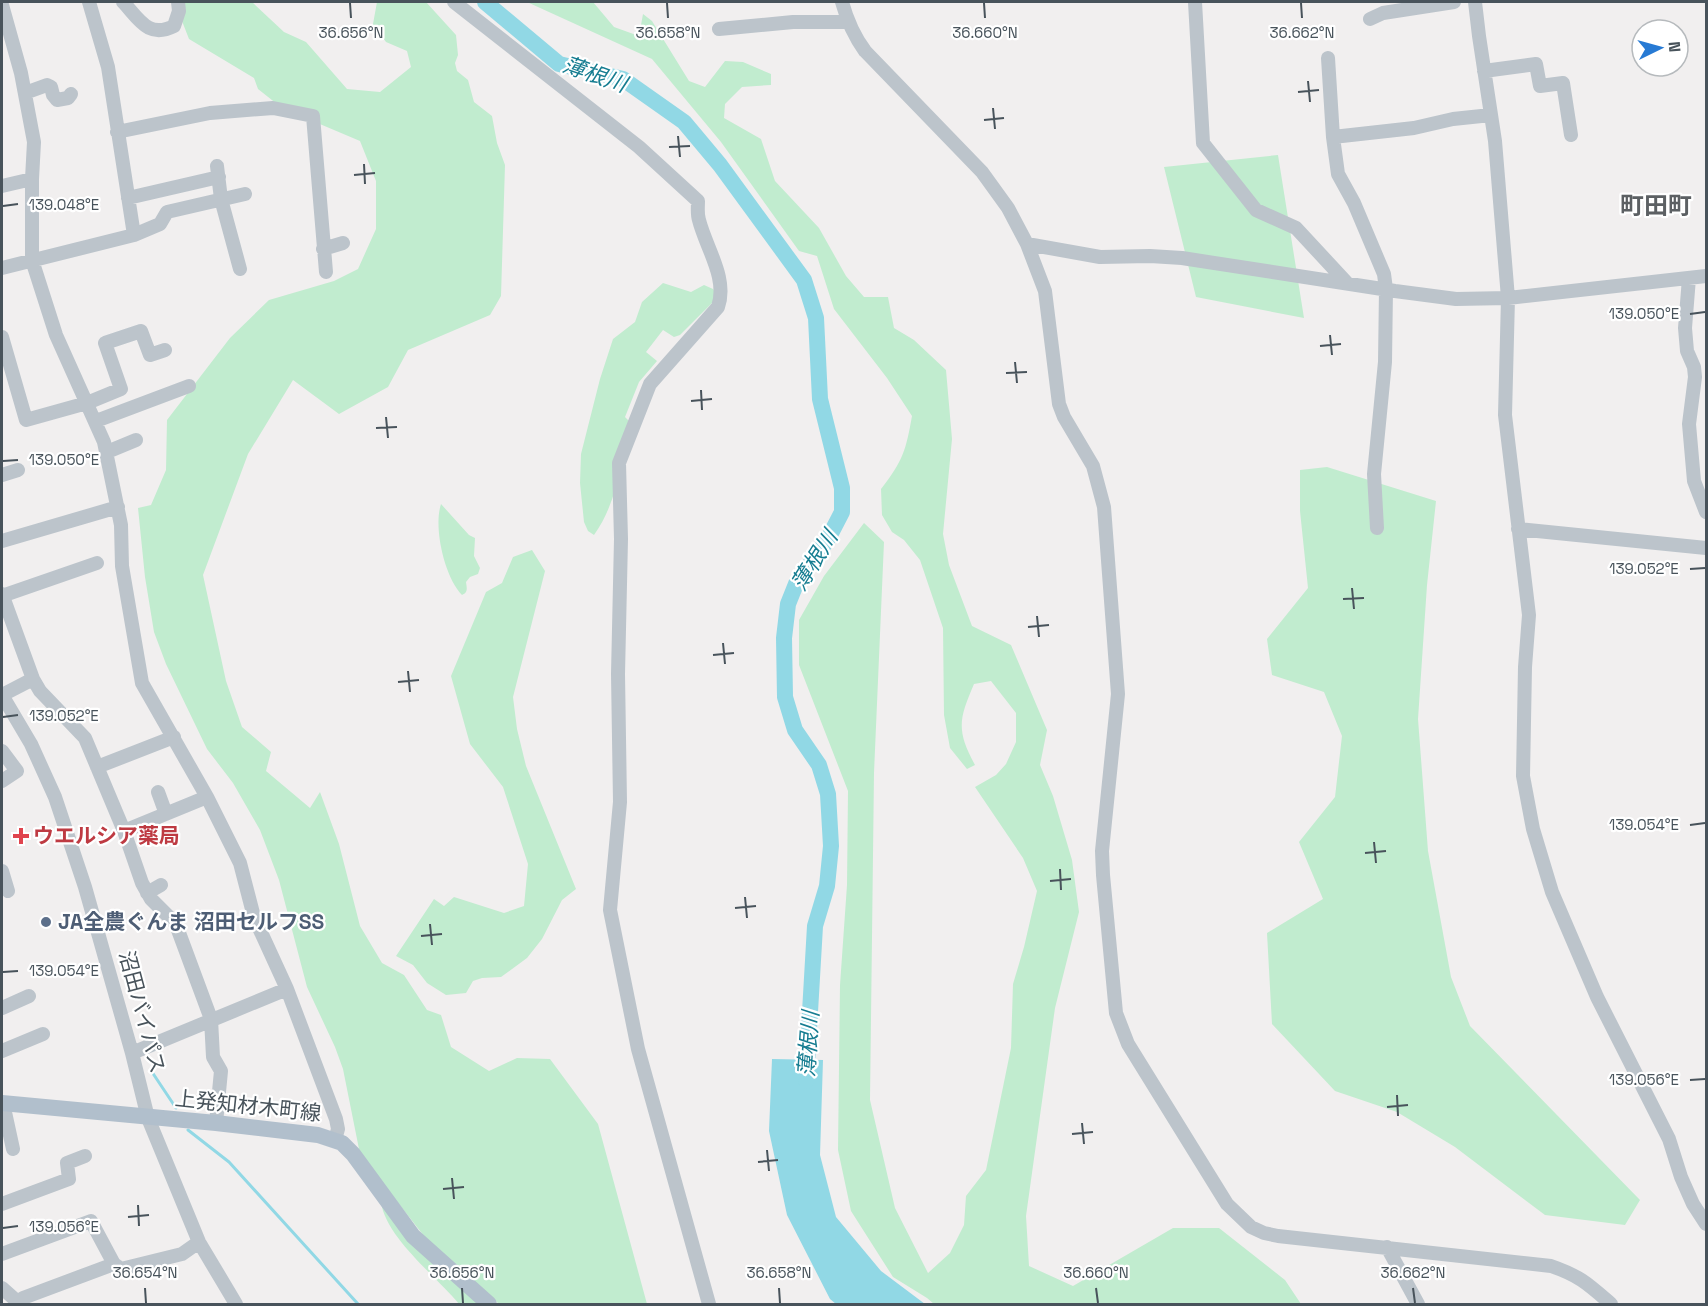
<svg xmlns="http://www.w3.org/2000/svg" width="1708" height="1306" font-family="'Space Grotesk','Noto Sans JP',sans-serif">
<rect width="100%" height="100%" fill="#f1efef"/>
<path fill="#c1eccf" d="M 182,2 L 252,2 L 284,32 L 306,42 L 347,89 L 380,92 L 411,67 L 407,51 L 386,42 L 373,24 L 377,2 L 426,2 L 456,35 L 458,55 L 455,63 L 457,71 L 468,80 L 474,102 L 492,116 L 497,143 L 505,165 L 501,296 L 490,315 L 408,350 L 388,387 L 339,414 L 293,380 L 248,454 L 203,575 L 226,681 L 242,727 L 271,752 L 266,771 L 310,808 L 320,792 L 339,844 L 360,926 L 382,963 L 404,975 L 427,1010 L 441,1015 L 451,1047 L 489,1071 L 517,1058 L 550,1059 L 598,1124 L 647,1304 L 499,1304 L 424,1236 L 360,1154 L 343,1069 L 335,1047 L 307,987 L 279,880 L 260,830 L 233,783 L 207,749 L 166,664 L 154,632 L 145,577 L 138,508 L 151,505 L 166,470 L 167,420 L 230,338 L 269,300 L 334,281 L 358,269 L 376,229 L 376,181 L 360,141 L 282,108 L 258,89 L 254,78 L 189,39 L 182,21 Z
M 527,2 L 593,2 L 614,27 L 639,36 L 643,14 L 652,21 L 689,81 L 705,87 L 725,61 L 743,62 L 771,74 L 771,85 L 742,87 L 725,104 L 724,118 L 761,139 L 775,181 L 819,228 L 846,276 L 864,297 L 888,297 L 894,328 L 914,340 L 946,370 L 952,439 L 943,534 L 949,565 L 972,626 L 1011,645 L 1047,730 L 1040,765 L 1053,796 L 1072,860 L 1079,912 L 1055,1008 L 1026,1216 L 1029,1266 L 1073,1286 L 1173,1228 L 1219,1228 L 1285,1280 L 1301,1304 L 934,1304 L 927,1298 L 893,1277 L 851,1211 L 838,1150 L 840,985 L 847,885 L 848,791 L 799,665 L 799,620 L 824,576 L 864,523 L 884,542 L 874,773 L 870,1100 L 895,1208 L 928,1273 L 950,1253 L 964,1225 L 966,1196 L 986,1170 L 1011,1048 L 1013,984 L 1024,947 L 1037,891 L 1023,858 L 975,787 L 996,775 L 1006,764 L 1016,742 L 1016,713 L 991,681 L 974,684 C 959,719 956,730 975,765 L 967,769 L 950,748 L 944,715 L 943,628 L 920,560 L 904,540 L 892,532 L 882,515 L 881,489 C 903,461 906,450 912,416 L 887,378 L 834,309 L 817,256 L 799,251 L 721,142 L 652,59 Z
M 1278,155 L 1304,318 L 1196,297 L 1164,167 Z
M 663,283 L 691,292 L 704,285 L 713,289 L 718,297 L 680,335 L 674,337 L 663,330 L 646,352 L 657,361 L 639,382 L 625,417 L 631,423 C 622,461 617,503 594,535 L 588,531 L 584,522 L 580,483 L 581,454 L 600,379 L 613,339 L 635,322 L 642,302 Z
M 1327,467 L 1436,501 L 1427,585 L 1418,719 L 1428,851 L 1451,977 L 1470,1026 L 1640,1200 L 1625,1225 L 1545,1215 L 1455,1147 L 1397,1112 L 1335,1091 L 1272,1024 L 1267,933 L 1323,899 L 1299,842 L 1335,797 L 1342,736 L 1324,692 L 1272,675 L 1267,639 L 1308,588 L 1300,511 L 1300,470 Z
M 441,504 L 469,535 L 475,538 L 474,556 L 480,568 L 478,574 L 470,577 L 466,582 C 467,589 468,592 462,595 C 445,578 433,528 441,504 Z
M 532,550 L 545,571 L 513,697 L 517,729 L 526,766 L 576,889 L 562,900 L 542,939 L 527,958 L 501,977 L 482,978 L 473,981 L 466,993 L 446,995 L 427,983 L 413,965 L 396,956 L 434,899 L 444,906 L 454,897 L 504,913 L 524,906 L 528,864 L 503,787 L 470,744 L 451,676 L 486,592 L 502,583 L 513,557 Z
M 381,1202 L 482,1304 L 459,1304 C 436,1276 386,1238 381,1202 Z"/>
<path fill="#91d8e5" d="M 772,1059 L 823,1060 L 820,1155 L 836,1217 L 881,1271 L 925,1304 L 836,1304 L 830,1299 L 787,1215 L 769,1131 Z"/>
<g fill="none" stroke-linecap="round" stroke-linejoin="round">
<path stroke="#91d8e5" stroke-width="3" d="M 152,1072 L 176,1108
M 188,1130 L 229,1162 L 358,1304"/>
<path stroke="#91d8e5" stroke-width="16" d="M 485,2 L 559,64 L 623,79 L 684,122 L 720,165 L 804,280 L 816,318 L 820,399 L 842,488 L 842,512 L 828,539 L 796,584 L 788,604 L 784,638 L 785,697 L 795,730 L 819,765 L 828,794 L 831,846 L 827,886 L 815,926 L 806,1081"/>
<path stroke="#bcc4cb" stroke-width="14" d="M 89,2 L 108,67 L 134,235
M 123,2 C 139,19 148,39 174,26 L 179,11 L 178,2
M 454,2 L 639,147 L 698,201 C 698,207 697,214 699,220 C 706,248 728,278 718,307 L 650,384 L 619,463 L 621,539 L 618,674 L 620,802 L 610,910 L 638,1049 L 709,1304
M 842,2 C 847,20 854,36 865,51 L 982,172 L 1008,208 L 1027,244 L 1045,291 L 1059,404 L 1064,417 L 1093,466 L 1104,507 L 1118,694 L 1102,851 L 1103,875 L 1116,1013 L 1128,1044 L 1227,1204 L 1251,1227 L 1264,1233 L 1278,1236 L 1551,1266 C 1580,1276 1588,1284 1611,1304
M 1195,2 L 1203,143 L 1256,210 L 1296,228 L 1347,283
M 1475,2 L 1479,36 L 1495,141 L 1508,298 L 1505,415 L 1529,615 L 1525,667 L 1523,776 L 1533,829 L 1552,892 L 1597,997 L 1669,1139 L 1681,1177 L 1693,1204 L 1706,1224
M 2,5 L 21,73 L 34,142 L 32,179 L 32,260 L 56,335 L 104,442 L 121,525 L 122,566 L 142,683 L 207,797 L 240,863 L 254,917 L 287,989 L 336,1119 L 338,1129 L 335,1140
M 1370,19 L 1383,13 L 1454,2
M 719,29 L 793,22 L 848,22
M 1328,58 L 1333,137
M 1484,71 L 1536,64 L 1540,86 L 1563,83 L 1571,135
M 25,93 L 47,85 L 51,87 L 53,95 L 57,100 L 68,98 L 71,94
M 117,132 L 210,113 L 273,108 L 313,116 L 326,272
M 217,166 L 221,199 L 240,269
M 2,186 L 32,179
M 128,198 L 219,177
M 1027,244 L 1100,257 L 1150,256 L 1182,258 L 1395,291 L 1456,299 L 1508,298 L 1706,276
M 323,249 L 343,243
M 2,268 L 134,235 L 160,224 L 167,212 L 245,194
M 1689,278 L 1685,328 L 1687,351 L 1694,367 L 1695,377 L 1689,424 L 1694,481 L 1706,512
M 2,337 L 26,420 L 87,403 L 121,389 L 105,343 L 141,331 L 150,355 L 165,350
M 96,421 L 189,386
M 107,452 L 136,440
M 2,475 L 18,470
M 1377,528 L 1374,474 L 1385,362 L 1386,289 L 1384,274 L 1354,203 L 1338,174 L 1333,137 L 1414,128 L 1453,119 L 1491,115
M 1518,529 L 1706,548
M 2,541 L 118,507
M 2,594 L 33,679 L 40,691 L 85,738 L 124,831 L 142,883 L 151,899 L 174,922 L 178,930 L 211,1019 L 213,1057 L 221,1071 L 216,1123
M 2,596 L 97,563
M 2,695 L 31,744 L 55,797 L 85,887 L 132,1053 L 148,1118 L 199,1242 L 236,1304
M 2,695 L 33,679
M 2,751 L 17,771 L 2,781
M 97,767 L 174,737
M 158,792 L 166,814
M 124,831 L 207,797
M 2,871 L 8,891
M 147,893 L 161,885
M 2,1008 L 29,996
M 2,1051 L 43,1034
M 132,1053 L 287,989
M 3,1103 L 13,1149
M 2,1204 L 69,1179 L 67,1163 L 85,1156
M 1387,1247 L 1418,1304
M 2,1254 L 91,1221 L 114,1264 L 121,1269 L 182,1254 L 199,1242
M 2,1288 L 20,1304
M 19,1304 L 23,1298 L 114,1264"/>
<path stroke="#b1bfcc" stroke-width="16" d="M 2,1103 L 216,1123 L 318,1135 L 342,1143 L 353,1154 L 413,1236 L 489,1304"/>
</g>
<path fill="none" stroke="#48535b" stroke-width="2" d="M 350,3 L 351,18M 667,3 L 668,18M 984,3 L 985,18M 1301,3 L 1302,18M 1308,81 L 1310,102M 1298,92 L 1319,90M 993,108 L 995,129M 984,120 L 1004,118M 678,136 L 680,157M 669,147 L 690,146M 364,164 L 365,184M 354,175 L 375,173M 3,206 L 18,204M 1690,314 L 1705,312M 1330,335 L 1332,355M 1320,346 L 1341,344M 1015,362 L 1017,383M 1006,373 L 1027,372M 701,390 L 702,410M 691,401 L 712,399M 386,417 L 388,438M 376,428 L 397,427M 3,461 L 18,460M 1690,569 L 1705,568M 1352,588 L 1354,609M 1343,599 L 1364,598M 1037,616 L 1039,637M 1028,627 L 1049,625M 723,643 L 725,664M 713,655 L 734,653M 408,671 L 410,692M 398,682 L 419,680M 3,717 L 18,715M 1690,825 L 1705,823M 1374,842 L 1376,863M 1365,853 L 1386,851M 1060,869 L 1061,890M 1050,881 L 1071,879M 745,897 L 747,918M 735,908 L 756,906M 430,924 L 432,945M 421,936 L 442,934M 3,972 L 18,971M 1690,1080 L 1705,1079M 1397,1095 L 1398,1116M 1387,1107 L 1408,1105M 1082,1123 L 1084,1144M 1072,1134 L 1093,1132M 767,1150 L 769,1171M 758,1162 L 778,1160M 452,1178 L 454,1199M 443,1189 L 464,1187M 138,1205 L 139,1226M 128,1217 L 149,1215M 3,1228 L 18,1226M 145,1288 L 146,1303M 462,1288 L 463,1303M 779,1288 L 780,1303M 1096,1288 L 1098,1303M 1413,1288 L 1415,1303"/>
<path fill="#e0444e" stroke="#fff" stroke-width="2" d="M18 827h6v6h6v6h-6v6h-6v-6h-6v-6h6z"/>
<circle fill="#5c6f8a" stroke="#fff" stroke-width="2" cx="46" cy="922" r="6"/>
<g text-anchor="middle" stroke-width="4.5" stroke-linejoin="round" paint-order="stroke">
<g font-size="21" font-weight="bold" fill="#be3a42" stroke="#fff" text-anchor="start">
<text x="33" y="843">ウエルシア薬局</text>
</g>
<g font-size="21" font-weight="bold" fill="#4e5e75" stroke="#fff" text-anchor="start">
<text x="58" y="929">JA全農ぐんま 沼田セルフSS</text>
</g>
<g font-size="21" fill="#48535b" stroke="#fff">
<text transform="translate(142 1012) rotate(75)" y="7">沼田バイパス</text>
<text transform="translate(248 1106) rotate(6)" y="7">上発知材木町線</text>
</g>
<g font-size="22" font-style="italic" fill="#167d91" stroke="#fff">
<text transform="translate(595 74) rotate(19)" y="8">薄根川</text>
<text transform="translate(814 560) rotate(-58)" y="8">薄根川</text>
<text transform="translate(808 1044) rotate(-86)" y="8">薄根川</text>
</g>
<g font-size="24" font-weight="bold" fill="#5c6063" stroke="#fff">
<text x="1656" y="214">町田町</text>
</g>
</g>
<g font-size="15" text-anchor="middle" fill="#48535b" stroke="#fff" stroke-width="4.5" stroke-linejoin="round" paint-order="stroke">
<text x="351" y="38">36.656°N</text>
<text x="668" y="38">36.658°N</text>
<text x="985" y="38">36.660°N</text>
<text x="1302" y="38">36.662°N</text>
<text x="64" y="210">139.048°E</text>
<text x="1644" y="319">139.050°E</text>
<text x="64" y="465">139.050°E</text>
<text x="1644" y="574">139.052°E</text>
<text x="64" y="721">139.052°E</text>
<text x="1644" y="830">139.054°E</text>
<text x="64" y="976">139.054°E</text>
<text x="1644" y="1085">139.056°E</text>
<text x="64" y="1232">139.056°E</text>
<text x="145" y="1278">36.654°N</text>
<text x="462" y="1278">36.656°N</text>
<text x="779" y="1278">36.658°N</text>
<text x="1096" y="1278">36.660°N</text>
<text x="1413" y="1278">36.662°N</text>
</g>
<rect width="1708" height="1306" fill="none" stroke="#48535b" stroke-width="6"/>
<g transform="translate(1660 48) rotate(85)"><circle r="28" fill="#ffffff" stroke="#b6babd" stroke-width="1.5"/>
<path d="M0-4.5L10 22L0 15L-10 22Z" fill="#277ad4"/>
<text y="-9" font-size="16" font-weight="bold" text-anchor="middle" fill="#48535b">N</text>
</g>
</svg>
